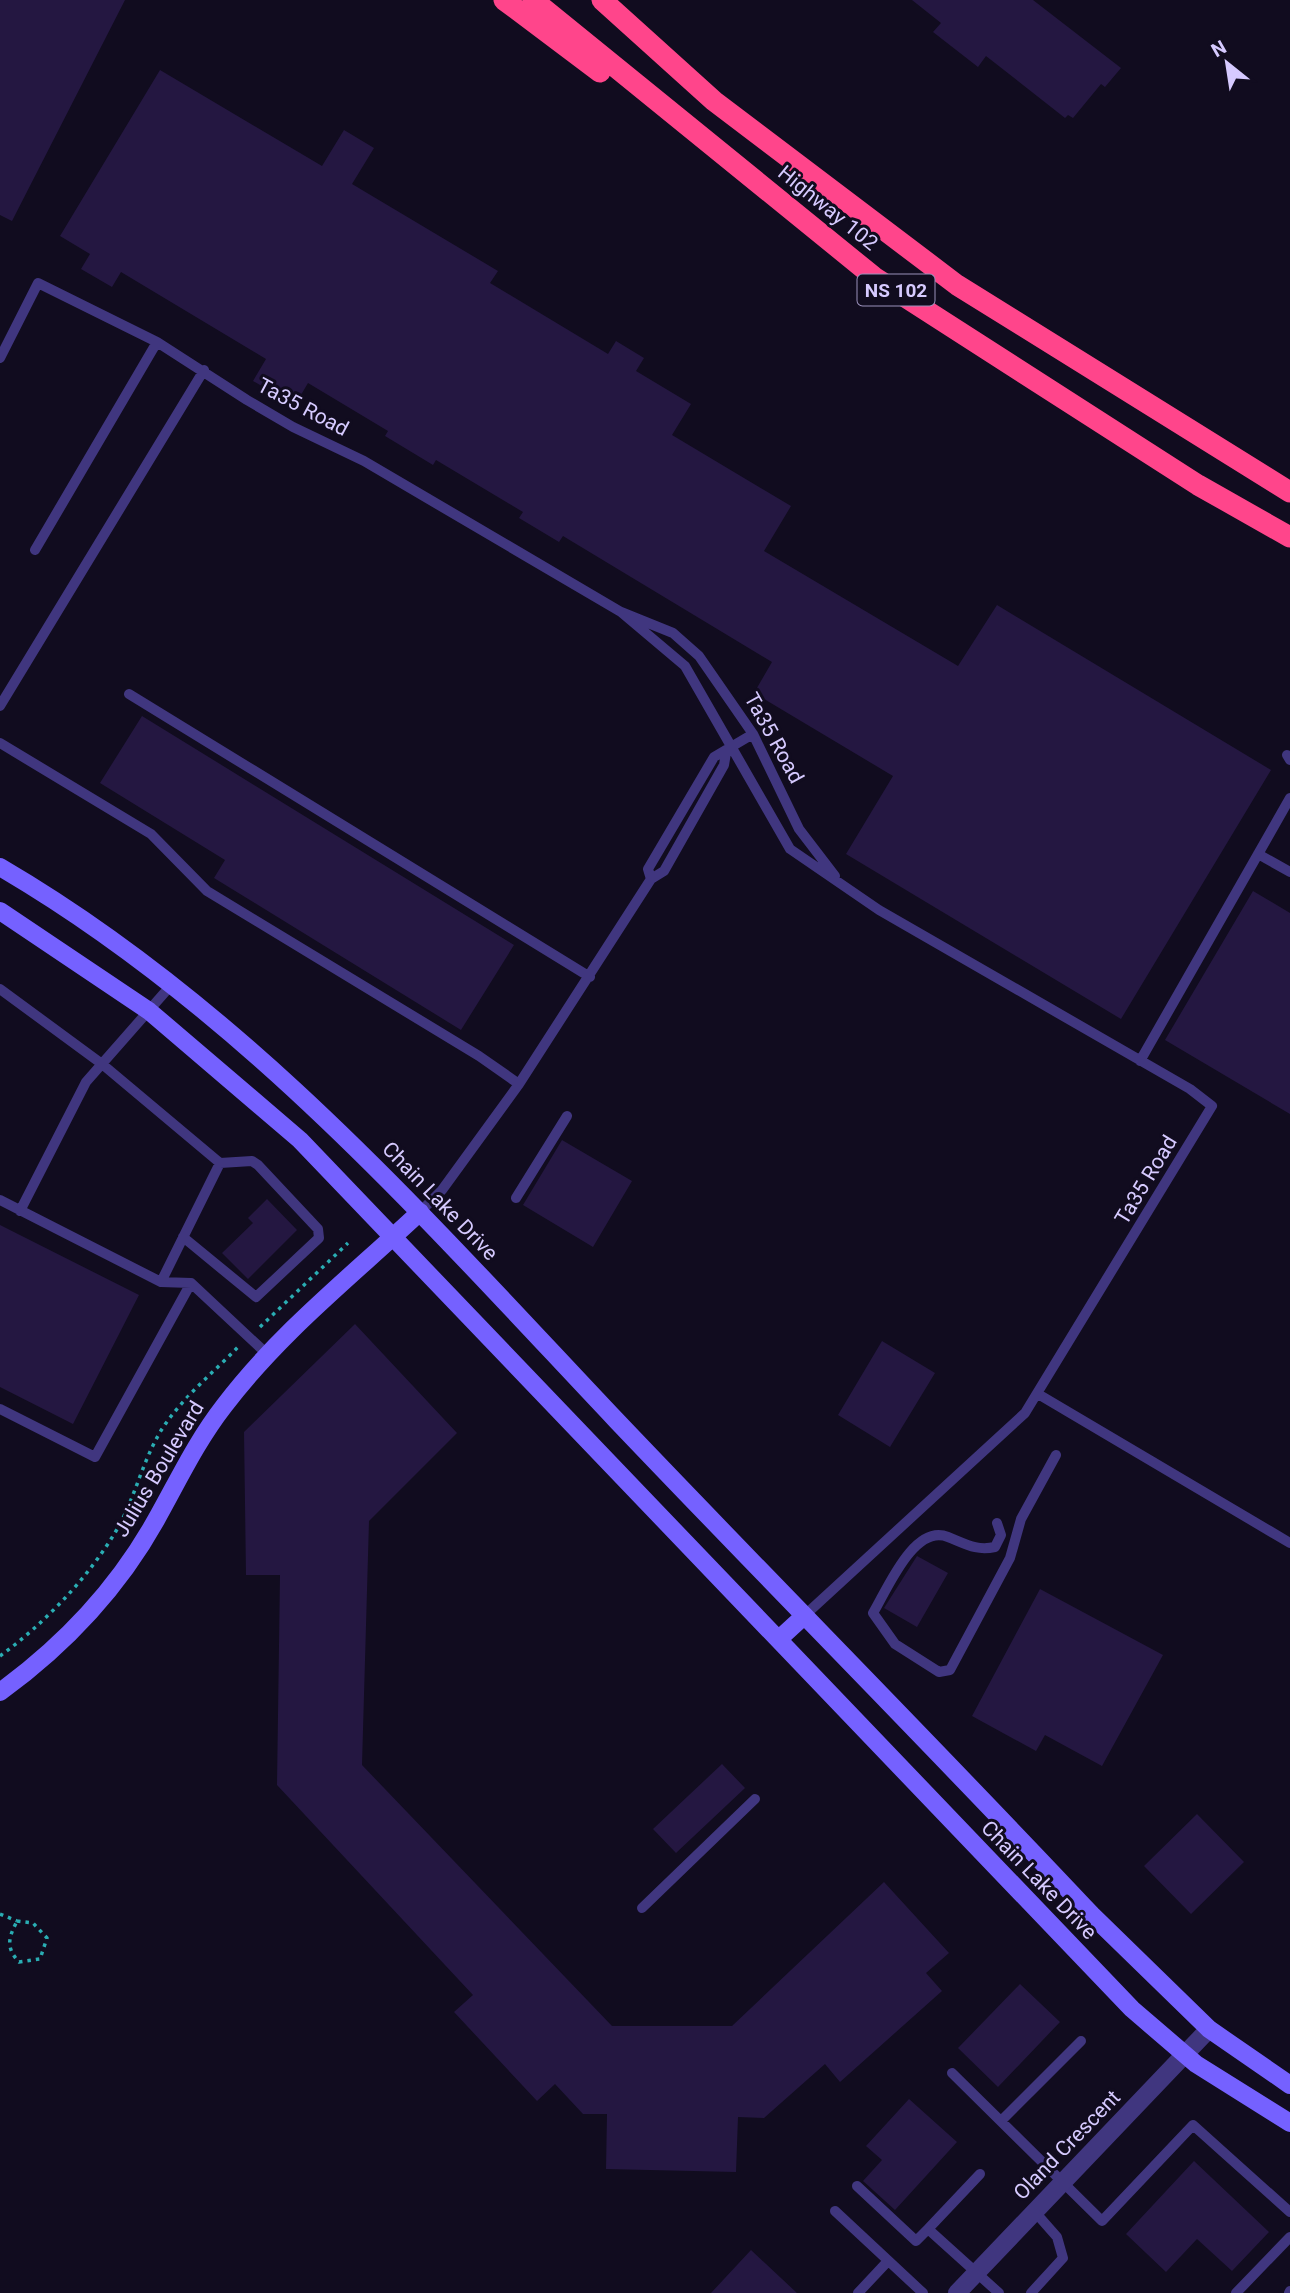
<svg xmlns="http://www.w3.org/2000/svg" width="1290" height="2293" font-family="Roboto,sans-serif">
<rect width="100%" height="100%" fill="#110c1f"/>
<path fill="#241741" d="M 0,0 L 125,0 L 12,221 L 0,215 Z
M 912,0 L 1033,0 L 1121,68 L 1105,87 L 1101,84 L 1073,118 L 1068,115 L 1065,118 L 986,56 L 978,67 L 933,32 L 941,23 Z
M 160,70 L 322,166 L 344,130 L 374,148 L 352,184 L 498,271 L 490,283 L 608,354 L 616,341 L 644,358 L 636,371 L 691,404 L 672,435 L 791,506 L 764,551 L 958,666 L 997,605 L 1271,770 L 1121,1019 L 846,854 L 893,776 L 754,693 L 772,662 L 563,536 L 559,542 L 519,518 L 523,512 L 436,460 L 433,465 L 385,436 L 388,431 L 308,383 L 295,405 L 253,381 L 266,359 L 121,272 L 112,287 L 81,269 L 90,254 L 60,236 Z
M 142,716 L 514,945 L 461,1030 L 214,878 L 225,860 L 100,783 Z
M 1253,891 L 1290,913 L 1290,1114 L 1165,1040 Z
M 562,1140 L 632,1181 L 593,1247 L 523,1205 Z
M 267,1199 L 297,1230 L 248,1279 L 222,1253 L 253,1223 L 248,1218 Z
M 0,1225 L 139,1295 L 73,1424 L 0,1387 Z
M 355,1324 L 457,1433 L 369,1521 L 362,1765 L 612,2026 L 732,2026 L 884,1882 L 949,1953 L 926,1973 L 942,1991 L 840,2082 L 825,2064 L 764,2118 L 738,2117 L 736,2172 L 606,2169 L 607,2114 L 583,2114 L 555,2084 L 537,2101 L 454,2012 L 473,1995 L 277,1785 L 280,1575 L 246,1575 L 244,1432 Z
M 882,1341 L 935,1373 L 890,1447 L 838,1415 Z
M 917,1556 L 948,1573 L 917,1627 L 884,1608 Z
M 1040,1589 L 1163,1655 L 1102,1766 L 1045,1735 L 1036,1751 L 972,1716 Z
M 722,1764 L 745,1788 L 676,1853 L 653,1829 Z
M 1197,1814 L 1244,1862 L 1191,1914 L 1144,1866 Z
M 1020,1984 L 1060,2022 L 998,2087 L 958,2048 Z
M 909,2099 L 957,2142 L 895,2210 L 863,2181 L 882,2160 L 866,2146 Z
M 1194,2161 L 1269,2232 L 1232,2271 L 1197,2239 L 1166,2272 L 1126,2234 Z
M 751,2250 L 797,2293 L 711,2293 Z"/>
<g fill="none" stroke-linecap="round" stroke-linejoin="round">
<path stroke="#2aadb3" stroke-width="3.5" stroke-dasharray="3.5 5" stroke-linecap="butt" d="M 260,1327 L 348,1243
M 0,1656 C 44,1624 88,1578 116,1531 C 135,1499 142,1461 162,1429 C 182,1398 214,1372 239,1346
M 0,1914 L 17,1921
M 17,1921 L 33,1923 L 47,1938 L 40,1959 L 19,1962 C 5,1947 9,1937 17,1921 Z"/>
<path stroke="#40367f" stroke-width="10" d="M 0,358 L 38,283 L 157,342 L 247,400 L 293,427 L 364,461 L 621,612 L 673,633 L 699,656 L 753,734 L 799,829 L 835,876
M 35,550 L 157,342
M 621,612 L 685,666 L 790,849 L 879,910 L 1190,1089 L 1212,1106 L 1025,1413 L 804,1616
M 129,694 L 590,977
M 0,706 L 204,370
M 0,743 L 151,834 L 207,891 L 479,1056 L 519,1084
M 1287,755 L 1290,760
M 1258,854 L 1290,872
M 651,879 L 648,869 L 714,757 L 753,734
M 0,989 L 102,1064 L 220,1163 L 161,1282
M 1140,1061 L 1290,798
M 516,1198 L 567,1116
M 0,1200 L 161,1282 L 191,1283 L 267,1354
M 20,1211 L 86,1082 L 173,983
M 420,1212 L 442,1190 L 519,1084 L 651,879 L 664,871 L 724,765 L 726,753
M 183,1237 L 256,1297 L 319,1238 L 318,1229 L 258,1165 L 252,1161 L 220,1163
M 1038,1394 L 1290,1543
M 0,1409 L 95,1457 L 191,1283
M 997,1523 L 1001,1535 L 995,1547 C 976,1551 966,1544 948,1537 C 914,1523 887,1590 873,1613 L 895,1644 L 939,1672 L 950,1670 L 1010,1558 L 1021,1519 L 1056,1455
M 642,1908 L 755,1799
M 952,2073 L 1102,2221 L 1193,2125 L 1290,2212
M 1001,2121 L 1081,2041
M 980,2174 L 928,2229 L 999,2293
M 857,2186 L 916,2241 L 928,2229
M 835,2211 L 923,2293
M 858,2293 L 888,2261
M 1031,2293 L 1063,2258 L 1057,2237 L 1035,2212
M 1236,2293 L 1290,2237
M 1289,2293 L 1290,2291"/>
<path stroke="#40367f" stroke-width="18" d="M 957,2293 L 1209,2029"/>
<path stroke="#7561ff" stroke-width="18" d="M 0,867 C 243,1009 425,1218 616,1420 C 774,1586 935,1748 1092,1915 L 1209,2029 L 1290,2085
M 0,911 L 149,1011 L 300,1140 L 1132,2009 L 1196,2064 L 1290,2123
M 779,1639 L 804,1616
M 0,1692 C 63,1646 118,1588 156,1520 C 178,1481 196,1442 224,1406 C 280,1332 353,1275 420,1212"/>
<path stroke="#ff458b" stroke-width="21" d="M 504,0 L 600,72
M 533,0 L 874,277 L 1198,485 L 1290,537
M 602,0 L 714,101 L 957,285 L 1290,492"/>
</g>
<g text-anchor="middle" stroke-width="6" stroke-linejoin="round" paint-order="stroke">
<rect fill="#110c1f" stroke="#9b91bc" stroke-width="2" x="857.5" y="274.5" width="77" height="31" rx="5"/>
<g font-size="19" font-weight="bold" fill="#d6caff">
<text x="896" y="297">NS 102</text>
</g>
<g font-size="21" fill="#d6caff" stroke="#110c1f">
<text transform="translate(828 208) rotate(39)" y="7">Highway 102</text>
<text transform="translate(303 407) rotate(28)" y="7">Ta35 Road</text>
<text transform="translate(774 738) rotate(61)" y="7">Ta35 Road</text>
<text transform="translate(1146 1180) rotate(-59)" y="7">Ta35 Road</text>
<text transform="translate(440 1201) rotate(46)" y="7">Chain Lake Drive</text>
<text transform="translate(159 1469) rotate(-59)" y="7">Julius Boulevard</text>
<text transform="translate(1039 1880) rotate(46)" y="7">Chain Lake Drive</text>
<text transform="translate(1067 2145) rotate(-46)" y="7">Oland Crescent</text>
</g>
</g>
<g transform="translate(1227 63) rotate(330)" stroke="#110c1f" stroke-width="5" paint-order="stroke">
<path d="M0-5L12 26L0 18L-12 26Z" fill="#d6caff"/>
<text y="-10" font-size="19" font-weight="bold" text-anchor="middle" fill="#d6caff">N</text>
</g>
</svg>
